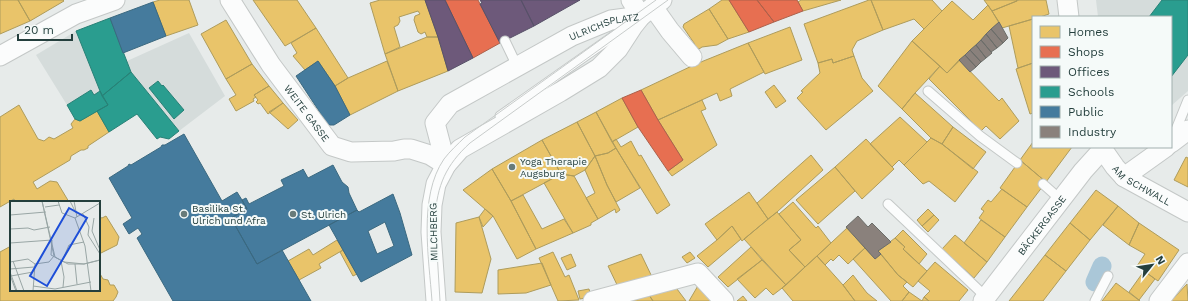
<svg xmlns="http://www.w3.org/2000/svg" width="1188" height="301" font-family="'Work Sans',sans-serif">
<rect width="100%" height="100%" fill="#e7ebea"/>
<path fill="#d5dcdb" d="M 1096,0 L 1188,0 L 1188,91 L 1171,106 L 1171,17 L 1098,17 Z
M 110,18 L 127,61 L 189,33 L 225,96 L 179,131 L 131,72 L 102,96 L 94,95 L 91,90 L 67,105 L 36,55 L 76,31 Z"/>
<path fill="#e9c46a" stroke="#ae9c5c" d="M 0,0 L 18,0 L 30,21 L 0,34 Z
M 18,0 L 63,0 L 64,1 L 30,21 Z
M 160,0 L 189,0 L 198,25 L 166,36 L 153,2 Z
M 253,0 L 297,0 L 316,28 L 285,46 Z
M 380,0 L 425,0 L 438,37 L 427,37 L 425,32 L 421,34 L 418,32 L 414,20 L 415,16 L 420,14 L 418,11 L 399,17 L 400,21 L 398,25 L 394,27 L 400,47 L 385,54 L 370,3 Z
M 722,0 L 729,0 L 749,32 L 728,39 L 709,9 Z
M 801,0 L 841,0 L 803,11 L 798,2 Z
M 869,0 L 871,0 L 883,30 L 857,41 L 852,50 L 854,56 L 833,63 L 832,59 L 818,63 L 804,24 Z
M 871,0 L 932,0 L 942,11 L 924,29 L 914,19 L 883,30 Z
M 984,0 L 1016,0 L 1017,1 L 992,11 Z
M 1019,0 L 1046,0 L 1049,14 L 1040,17 L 1033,17 L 1033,19 L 1002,28 L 992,11 Z
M 952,1 L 973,20 L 988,5 L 999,22 L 947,73 L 912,41 Z
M 709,9 L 728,39 L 717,45 L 702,47 L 699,49 L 696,48 L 694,43 L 683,27 L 684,24 Z
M 1033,19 L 1033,63 L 1018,68 L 1009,26 Z
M 226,20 L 252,64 L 226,79 L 201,34 Z
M 790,27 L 802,60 L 765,74 L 748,43 Z
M 316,28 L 348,78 L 335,86 L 318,61 L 305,70 L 293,56 L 297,53 L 291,43 Z
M 427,37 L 438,37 L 448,71 L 398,91 L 385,54 Z
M 912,41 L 940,66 L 915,93 L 902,109 L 878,86 Z
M 748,43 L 764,72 L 730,89 L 732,96 L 720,101 L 717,93 L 658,120 L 641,90 L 696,64 Z
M 854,56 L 862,78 L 873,91 L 826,130 L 797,98 L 803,92 L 801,91 L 820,73 L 818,63 L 832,59 L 833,63 Z
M 959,60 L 999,101 L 1002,98 L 1019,121 L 1000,139 L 986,126 L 981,131 L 929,79 L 940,66 L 947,73 Z
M 387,61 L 398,91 L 350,115 L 335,86 L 348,78 Z
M 1033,63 L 1033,113 L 1030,114 L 1016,69 Z
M 252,64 L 269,86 L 254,95 L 256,97 L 253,99 L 254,101 L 236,111 L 229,99 L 236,95 L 226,79 Z
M 774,85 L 786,101 L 776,108 L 765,92 Z
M 269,86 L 283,103 L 268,114 L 260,103 L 258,104 L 256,102 L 258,100 L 254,95 Z
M 915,93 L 953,127 L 942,144 L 931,138 L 902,109 Z
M 622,98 L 638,127 L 612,142 L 596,112 Z
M 702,100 L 706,109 L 701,111 L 717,145 L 672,176 L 668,171 L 683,160 L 658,120 Z
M 283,103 L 298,120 L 288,129 L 269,112 Z
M 19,105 L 38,139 L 44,141 L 49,137 L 54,139 L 73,128 L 71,124 L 75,119 L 80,121 L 97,111 L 109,132 L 88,146 L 88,148 L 84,150 L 81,150 L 71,156 L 70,160 L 33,182 L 37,189 L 50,181 L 57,182 L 69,202 L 15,202 L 14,199 L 0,207 L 0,117 Z
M 596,112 L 616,148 L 608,153 L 595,156 L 577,122 Z
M 900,117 L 927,142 L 904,165 L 899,160 L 892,167 L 870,144 Z
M 577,122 L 595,156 L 585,170 L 574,176 L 561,174 L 542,140 Z
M 953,127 L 986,152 L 973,169 L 942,144 Z
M 931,138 L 942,144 L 978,172 L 955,202 L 929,181 L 923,184 L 904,165 Z
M 616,139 L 621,147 L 631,141 L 639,156 L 641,155 L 670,205 L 657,214 L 612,142 Z
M 866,139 L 894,169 L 862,199 L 835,167 Z
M 542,140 L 561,174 L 511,201 L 492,169 Z
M 1033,142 L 1033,147 L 1072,147 L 1046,182 L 1020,160 Z
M 616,148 L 640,188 L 616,202 L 607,185 L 595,156 L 608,153 Z
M 811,155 L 823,170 L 777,212 L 768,219 L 757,203 Z
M 595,156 L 607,185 L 620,210 L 616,213 L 615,209 L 598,219 L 586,198 L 595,193 L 585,170 Z
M 1186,157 L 1188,158 L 1188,187 L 1174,180 Z
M 1020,160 L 1046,182 L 1027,207 L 1000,188 Z
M 835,167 L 855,191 L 818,224 L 796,200 Z
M 492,169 L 511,201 L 536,249 L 517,259 L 493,216 L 463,190 Z
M 561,174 L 574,176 L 598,219 L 591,223 L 591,225 L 573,233 L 544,183 Z
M 1002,189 L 1027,207 L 1005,237 L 979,218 L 984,211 L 981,209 L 988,200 L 991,202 Z
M 1096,190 L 1118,206 L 1090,240 L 1070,223 Z
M 749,192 L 768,219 L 742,241 L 732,226 L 717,240 L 705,224 Z
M 523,195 L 542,229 L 564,219 L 573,233 L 536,249 L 511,201 Z
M 793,202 L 816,228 L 818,226 L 831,243 L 805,267 L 789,250 L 801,240 L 779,214 Z
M 1118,206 L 1139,223 L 1129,245 L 1103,225 Z
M 485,209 L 493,216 L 483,227 L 479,217 Z
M 928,209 L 934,215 L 922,226 L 917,220 Z
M 777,212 L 801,240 L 789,250 L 805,267 L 786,285 L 744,239 Z
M 934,215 L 939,220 L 928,232 L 922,226 Z
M 106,216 L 119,237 L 117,245 L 99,254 L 99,217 L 102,218 Z
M 479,217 L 491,259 L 482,293 L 455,292 L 456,223 Z
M 981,220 L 1005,237 L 987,262 L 964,243 Z
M 1070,223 L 1090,240 L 1066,271 L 1045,255 Z
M 1139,223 L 1179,250 L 1158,281 L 1137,266 L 1145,254 L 1129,245 Z
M 732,226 L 741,239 L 708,267 L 697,256 L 717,240 Z
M 847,228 L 865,248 L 848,264 L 839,255 L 833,261 L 831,259 L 825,265 L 817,256 Z
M 903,230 L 927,254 L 919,264 L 903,249 L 905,247 L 895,238 Z
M 955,235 L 987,262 L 974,278 L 942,249 Z
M 895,238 L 905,247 L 903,249 L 927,271 L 913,287 L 898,275 L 878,251 Z
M 337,240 L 343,250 L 319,264 L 321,268 L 299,280 L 288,261 L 309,249 L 313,255 Z
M 11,246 L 11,290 L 99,290 L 99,272 L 103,279 L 108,280 L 110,285 L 114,285 L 118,292 L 116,297 L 113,301 L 0,301 L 0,252 Z
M 751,247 L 762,260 L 728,287 L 718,277 Z
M 865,248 L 875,259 L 881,254 L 898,275 L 907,282 L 903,286 L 909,292 L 902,301 L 891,301 L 853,259 Z
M 343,250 L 357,274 L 353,276 L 340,252 Z
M 553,252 L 565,277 L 569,275 L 579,300 L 558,301 L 539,258 Z
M 690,252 L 695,258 L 687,263 L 682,257 Z
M 571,254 L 576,266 L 567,270 L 561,258 Z
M 641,254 L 653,279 L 620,291 L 608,266 Z
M 1045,255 L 1066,271 L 1043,301 L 1009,301 Z
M 817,256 L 843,285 L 855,301 L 793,301 L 782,288 Z
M 762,260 L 786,285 L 773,295 L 766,288 L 755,298 L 737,279 Z
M 935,262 L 968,290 L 959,301 L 929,301 L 924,297 L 930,291 L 918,281 Z
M 542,263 L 551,285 L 526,293 L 498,294 L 498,270 Z
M 1144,271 L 1155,279 L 1139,300 L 1129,292 Z
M 853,275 L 867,293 L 877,301 L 855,301 L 843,285 Z
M 1116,283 L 1140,301 L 1102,301 Z
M 699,284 L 717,301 L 689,301 Z
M 1187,284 L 1188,301 L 1171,301 Z
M 674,285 L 686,301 L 653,301 L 647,292 Z
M 589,289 L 591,297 L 580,299 L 578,291 Z
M 647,292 L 653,301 L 618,301 Z
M 909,292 L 922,301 L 924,297 L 929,301 L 902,301 Z
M 743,296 L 747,301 L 737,301 Z"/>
<path fill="#e76f51" stroke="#ac614b" d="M 445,0 L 478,0 L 500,43 L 473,58 Z
M 729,0 L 757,0 L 774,22 L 749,32 Z
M 757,0 L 797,0 L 803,11 L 774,22 Z
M 641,90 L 658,120 L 683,160 L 668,171 L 638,127 L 622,98 Z"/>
<path fill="#6d597a" stroke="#575168" d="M 425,0 L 445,0 L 473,58 L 448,71 L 438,37 Z
M 480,0 L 521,0 L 534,26 L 500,43 L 480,4 L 482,3 Z
M 521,0 L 580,0 L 534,26 Z"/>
<path fill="#2a9d8f" stroke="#288176" d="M 1162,0 L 1188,0 L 1188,55 L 1171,77 L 1171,17 L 1149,17 Z
M 110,18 L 131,72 L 102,96 L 76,31 Z
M 131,72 L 179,131 L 169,139 L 160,137 L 157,139 L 137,114 L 109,132 L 97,111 L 108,105 L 102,96 Z
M 158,81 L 162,86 L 163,85 L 184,110 L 174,119 L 149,88 Z
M 91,90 L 94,95 L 100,91 L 108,105 L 80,121 L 75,119 L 67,105 Z"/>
<path fill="#457b9d" stroke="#3b6980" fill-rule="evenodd" d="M 153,2 L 166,36 L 123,53 L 110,18 Z
M 318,61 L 335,86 L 350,115 L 334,125 L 328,125 L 296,76 Z
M 184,134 L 222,201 L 237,192 L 242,200 L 247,209 L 231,218 L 257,264 L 282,250 L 311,301 L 173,301 L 137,238 L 142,234 L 138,228 L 129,234 L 123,224 L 132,218 L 109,178 L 128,166 L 129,164 L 131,165 L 161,147 L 162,145 L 165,145 Z
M 333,165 L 342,182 L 348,187 L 349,193 L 357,210 L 257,264 L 231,218 L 247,209 L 242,200 L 246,198 L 249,204 L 284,186 L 281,180 L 302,170 L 303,169 L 308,178 Z
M 393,194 L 400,213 L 412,255 L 361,282 L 329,225 L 357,210 L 359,212 L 361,211 ZM 385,222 L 394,246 L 377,254 L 368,231 Z"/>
<path fill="#8a817c" stroke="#6b6d69" d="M 999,22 L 1008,38 L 1003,43 L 991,29 Z
M 991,29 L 1003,43 L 997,48 L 986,34 Z
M 986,34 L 997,48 L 991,52 L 981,40 Z
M 981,40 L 992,53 L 986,58 L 976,45 Z
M 976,45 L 986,58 L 981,62 L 970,50 Z
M 970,50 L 981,62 L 976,67 L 965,55 Z
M 965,55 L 976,67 L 970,72 L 959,60 Z
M 858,216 L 868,227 L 872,223 L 891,242 L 878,251 L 881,254 L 875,259 L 846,227 Z"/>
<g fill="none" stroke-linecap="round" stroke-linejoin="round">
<path stroke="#aac7d8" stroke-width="19" d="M 1095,282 L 1102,266"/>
<defs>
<path id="service" d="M 505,41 L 517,66
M 928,91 L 980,136 L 1017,163
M 500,116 L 625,28
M 1173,137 L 1188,100
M 1043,184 L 1061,200
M 888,204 L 986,297
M 1095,301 L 1108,276"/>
<g id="minor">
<path id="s1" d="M 230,0 L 271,65 L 332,146 L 351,152 L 394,151 L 404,149 L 411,149 L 430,155 L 446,165"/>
<path d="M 631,0 L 641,16"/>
<path d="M 1067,0 L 1069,17"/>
<path d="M 653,7 L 670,31 L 692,57"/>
<path d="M 0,56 L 76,14 L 115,0"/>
<path d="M 1171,143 L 1188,130"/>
<path id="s2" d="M 1101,147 L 1115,167 L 1124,177 L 1188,212"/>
<path id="s3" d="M 446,165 L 435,123 L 450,104 L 572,36 L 611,20 L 641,16"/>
<path d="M 1124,177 L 1166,147"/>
<path d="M 436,301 L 431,232 L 432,205 L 436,184 L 446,165 L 460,149 L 560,92 L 599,68 L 618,49 L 633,26 L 641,16 L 662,0"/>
<path d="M 593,301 L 698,273 L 724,301"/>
<path id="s4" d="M 983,301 L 1083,171 L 1102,150"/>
<path d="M 1159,301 L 1188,263"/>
</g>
</defs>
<use href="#service" stroke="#c4c8c7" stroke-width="11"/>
<use href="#minor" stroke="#c4c8c7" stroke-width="21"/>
<use href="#service" stroke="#fbfcfc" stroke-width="9"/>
<use href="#minor" stroke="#fbfcfc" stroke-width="19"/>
<path stroke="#c8cccb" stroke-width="1" d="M 432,301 C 429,258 418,197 444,159 C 450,151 458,144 465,137 L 656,0
M 440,301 L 435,218 C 437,185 446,165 470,143 L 668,0"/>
</g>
<g fill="#687b7a" stroke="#f5faf9" stroke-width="1.5">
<circle cx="512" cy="167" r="4"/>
<circle cx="184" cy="214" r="4"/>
<circle cx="293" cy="214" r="4"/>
</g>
<g text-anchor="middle" stroke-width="4" stroke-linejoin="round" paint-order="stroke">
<g font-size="10" fill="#243f3d" stroke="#f5faf9">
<text dy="4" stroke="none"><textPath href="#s3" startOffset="241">ULRICHSPLATZ</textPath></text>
<text dy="4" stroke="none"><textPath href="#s1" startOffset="137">WEITE GASSE</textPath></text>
<text dy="4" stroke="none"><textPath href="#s2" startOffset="57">AM SCHWALL</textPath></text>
<text dy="4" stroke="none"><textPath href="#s4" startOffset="96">BÄCKERGASSE</textPath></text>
<text transform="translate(433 232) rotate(-91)" y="4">MILCHBERG</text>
</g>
<g font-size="10" fill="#243f3d" stroke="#f5faf9" text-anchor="start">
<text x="520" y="165">Yoga Therapie<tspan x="520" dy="12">Augsburg</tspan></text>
<text x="192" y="212">Basilika St.<tspan x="192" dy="12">Ulrich und Afra</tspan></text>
<text x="301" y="218">St. Ulrich</text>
</g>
</g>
<g transform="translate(10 201)">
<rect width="90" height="90" fill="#e7ebea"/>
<path fill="none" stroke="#99a6a5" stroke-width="1" d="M 32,0 L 44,55M 32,0 L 45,56 L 58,63 L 74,63 L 90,59M 48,0 L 52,12 L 65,17M 60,0 L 66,12M 64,0 L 67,16M 35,6 L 49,4M 73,13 L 79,26 L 78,34 L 90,53M 0,14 L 36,11M 65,17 L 75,45 L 81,90M 65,17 L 90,2M 84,17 L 82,30 L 90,49M 0,28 L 18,27 L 24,29 L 40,26M 42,39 L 41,54 L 54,61 L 74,63 L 90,59M 0,42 L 42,39M 3,60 L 14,90M 51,60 L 54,76 L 53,86M 52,60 L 59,44 L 74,41M 0,61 L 18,58 L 25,63 L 39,61 L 44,55M 65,63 L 67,83M 0,68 L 24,66M 0,71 L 7,90M 0,74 L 6,90M 1,75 L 23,71M 23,85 L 45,88 L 81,81M 23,90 L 25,63"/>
<path fill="#1d4ed8" fill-opacity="0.15" stroke="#1d4ed8" stroke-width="2" d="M 59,7 L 77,17 L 37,85 L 20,75 Z"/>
<rect width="90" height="90" fill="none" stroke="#243f3d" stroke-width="2"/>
</g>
<rect x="1032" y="16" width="140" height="132" fill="#f5faf9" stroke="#a1afae"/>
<rect x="1040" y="26" width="20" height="12" fill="#e9c46a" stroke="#a1afae"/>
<text x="1068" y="36" font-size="12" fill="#243f3d">Homes</text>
<rect x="1040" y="46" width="20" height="12" fill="#e76f51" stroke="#a1afae"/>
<text x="1068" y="56" font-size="12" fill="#243f3d">Shops</text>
<rect x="1040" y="66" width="20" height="12" fill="#6d597a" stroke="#a1afae"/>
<text x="1068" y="76" font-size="12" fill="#243f3d">Offices</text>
<rect x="1040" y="86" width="20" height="12" fill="#2a9d8f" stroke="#a1afae"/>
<text x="1068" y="96" font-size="12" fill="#243f3d">Schools</text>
<rect x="1040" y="106" width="20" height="12" fill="#457b9d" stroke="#a1afae"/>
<text x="1068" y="116" font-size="12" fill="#243f3d">Public</text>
<rect x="1040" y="126" width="20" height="12" fill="#8a817c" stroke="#a1afae"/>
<text x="1068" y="136" font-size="12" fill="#243f3d">Industry</text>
<g transform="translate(1152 265) rotate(60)" stroke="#f5faf9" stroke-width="3" paint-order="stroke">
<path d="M0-3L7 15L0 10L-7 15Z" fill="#243f3d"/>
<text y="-6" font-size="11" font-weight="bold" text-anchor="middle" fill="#243f3d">N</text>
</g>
<path d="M18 34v6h54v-6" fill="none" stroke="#243f3d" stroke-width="2"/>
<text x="24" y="34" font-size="12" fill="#243f3d" stroke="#f5faf9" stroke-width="3" paint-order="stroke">20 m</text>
</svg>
